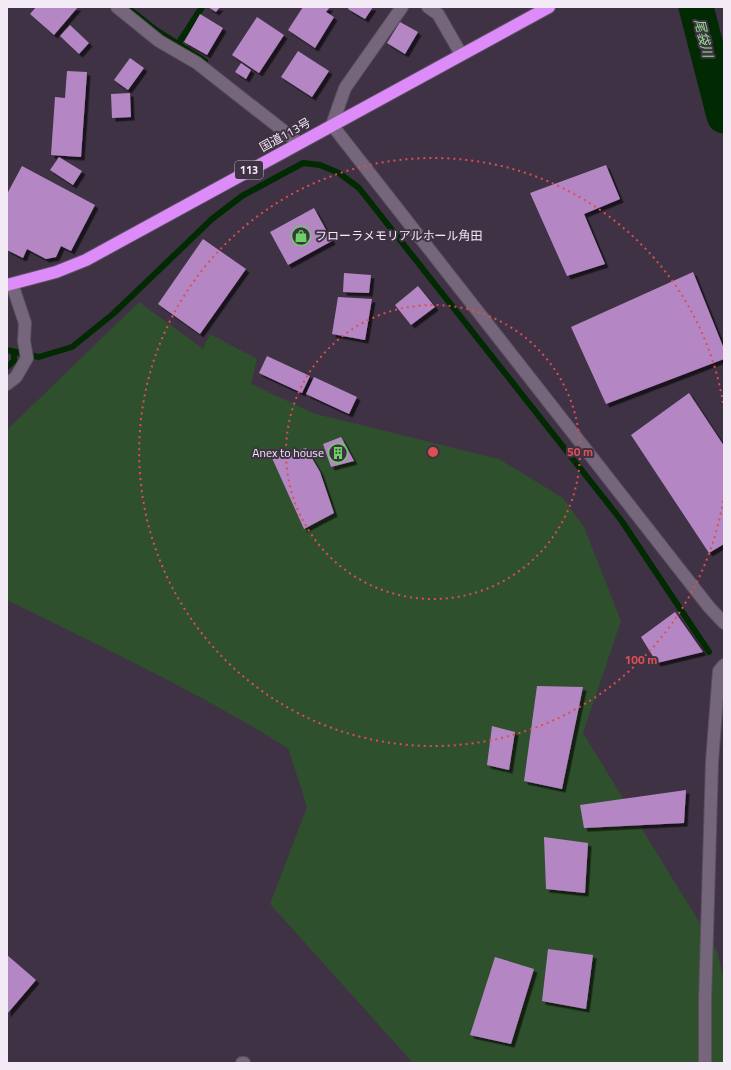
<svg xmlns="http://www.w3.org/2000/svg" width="731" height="1070" font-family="'Titillium Web','Noto Sans JP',sans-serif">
<defs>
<filter id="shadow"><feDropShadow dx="3.5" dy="3.5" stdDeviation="0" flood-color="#0009"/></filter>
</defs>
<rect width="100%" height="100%" fill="#3f3244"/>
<path fill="#2f502c" d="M 139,302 L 203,349 L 210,334 L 257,359 L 251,384 L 316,414 L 499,459 L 563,498 L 584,527 L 621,621 L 583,733 L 717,951 L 724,980 L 724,1063 L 413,1063 L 270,904 L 307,807 L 288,748 C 198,692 102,647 7,600 L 7,430 Z"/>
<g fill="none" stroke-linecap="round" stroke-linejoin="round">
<path stroke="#022a02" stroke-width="6" d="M 127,7 L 156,30 L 205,61
M 178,44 L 202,7
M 7,350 L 39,357 L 72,347 L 113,314 L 212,219 L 242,196 L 303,163 L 320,165 L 339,173 L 359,188 L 621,520 L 709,652
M 7,367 L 14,361 L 14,352"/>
<path stroke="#022a02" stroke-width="35" d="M 696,7 L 724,116"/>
</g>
<path fill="#b487c4" filter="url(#shadow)" d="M 36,7 L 78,7 L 54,35 L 30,14 Z
M 208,7 L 220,7 L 216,12 Z
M 303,7 L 330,7 L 326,12 L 334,17 L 315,48 L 288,30 Z
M 349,7 L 373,7 L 365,19 L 348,9 Z
M 200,14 L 223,28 L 207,55 L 184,42 Z
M 257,17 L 284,35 L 259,73 L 232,55 Z
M 400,22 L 418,32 L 405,54 L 387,43 Z
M 70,25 L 89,43 L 79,54 L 60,36 Z
M 298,51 L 329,71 L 312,97 L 281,77 Z
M 130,58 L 144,68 L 128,90 L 114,80 Z
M 241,63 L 251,70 L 246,79 L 235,72 Z
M 67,71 L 87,72 L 81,157 L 51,155 L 55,97 L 65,98 Z
M 130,93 L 131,117 L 112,118 L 111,94 Z
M 59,157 L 82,171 L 73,185 L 50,170 Z
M 606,165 L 620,199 L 584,214 L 605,264 L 567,276 L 530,193 Z
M 22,166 L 95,205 L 71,251 L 61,246 L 56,257 L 46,259 L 27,249 L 23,258 L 7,250 L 7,194 Z
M 314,208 L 332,241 L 288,265 L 270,232 Z
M 203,239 L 246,269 L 200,334 L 158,304 Z
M 693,272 L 724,349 L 724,359 L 606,404 L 571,327 Z
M 344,273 L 371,275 L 369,293 L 343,292 Z
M 418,286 L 435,307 L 411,325 L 395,305 Z
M 338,297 L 372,299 L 365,340 L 332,334 Z
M 267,356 L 310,376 L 302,393 L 259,373 Z
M 314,377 L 357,397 L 349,414 L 306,394 Z
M 689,393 L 724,446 L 724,544 L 709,553 L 631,435 Z
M 341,437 L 354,461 L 331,467 L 323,444 Z
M 306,448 L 320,472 L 334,513 L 304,529 L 272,458 Z
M 675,612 L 703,652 L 657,663 L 641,637 Z
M 537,686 L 583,687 L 562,789 L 524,781 Z
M 492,726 L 515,732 L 509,770 L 487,765 Z
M 686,790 L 684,823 L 584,828 L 580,805 Z
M 544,837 L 588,843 L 585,893 L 546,889 Z
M 548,949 L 593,955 L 586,1009 L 542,1001 Z
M 7,955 L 36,980 L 7,1014 Z
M 495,957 L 534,969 L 511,1044 L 470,1035 Z"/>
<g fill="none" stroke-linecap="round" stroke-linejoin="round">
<defs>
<path id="minor" d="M 117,7 L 159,41 L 197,63 L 299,143
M 402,7 L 345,88 L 332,125 L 709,607 L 724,623
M 428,7 L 438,14 L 461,54
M 7,384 L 16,377 L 27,358 L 24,341 L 25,323 L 12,284
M 242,1063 L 244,1063
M 705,1063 L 705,1001 L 712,762 L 719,671 L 724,665"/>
<path id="highway" d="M 7,285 L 56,272 L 86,260 L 549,7"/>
</defs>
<use href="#minor" stroke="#5b4f5f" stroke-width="14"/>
<use href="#highway" stroke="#5b4f5f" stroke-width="14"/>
<use href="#minor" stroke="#75667b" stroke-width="12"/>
<use href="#highway" stroke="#dd8bf8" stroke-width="12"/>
</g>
<g fill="none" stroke="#dc4f51" stroke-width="2" stroke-dasharray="2 4">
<circle cx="433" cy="452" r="147"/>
<path d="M724 495A294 294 0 1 1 724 409"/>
</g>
<defs>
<symbol id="shop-ring" viewBox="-11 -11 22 22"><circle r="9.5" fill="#3f3244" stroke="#6bd363" stroke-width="1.5"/><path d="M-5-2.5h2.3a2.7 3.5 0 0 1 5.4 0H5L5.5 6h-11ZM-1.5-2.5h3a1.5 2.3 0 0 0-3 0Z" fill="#6bd363"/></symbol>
<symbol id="building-ring" viewBox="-11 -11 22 22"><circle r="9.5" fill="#3f3244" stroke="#6bd363" stroke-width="1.5"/><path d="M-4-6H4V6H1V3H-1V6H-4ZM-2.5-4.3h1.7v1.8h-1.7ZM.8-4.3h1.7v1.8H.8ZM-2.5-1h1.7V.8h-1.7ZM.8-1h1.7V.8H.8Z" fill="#6bd363"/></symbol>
</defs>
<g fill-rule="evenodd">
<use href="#shop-ring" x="290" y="225" width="22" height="22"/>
<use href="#building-ring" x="327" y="442" width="22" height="22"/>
</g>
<g text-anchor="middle" stroke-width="4" stroke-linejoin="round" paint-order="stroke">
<rect fill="#3f3244" stroke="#bcb3c0" stroke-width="1" x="235" y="161" width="28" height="18" rx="3"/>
<g font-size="11" font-weight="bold" fill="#f2eaf5">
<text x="249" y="174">113</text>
</g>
<g font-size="12" fill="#f2eaf5" stroke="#3f3244">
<text transform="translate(285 135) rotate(-29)" y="4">国道113号</text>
</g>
<g font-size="12" fill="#f2eaf5" stroke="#3f3244" text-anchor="start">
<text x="315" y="240">フローラメモリアルホール角田</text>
<text x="324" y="457" text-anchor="end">Anex to house</text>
</g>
<g font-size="13" font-style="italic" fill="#96df90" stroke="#3f3244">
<text transform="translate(704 38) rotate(76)" y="5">尾袋川</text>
</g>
</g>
<circle cx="433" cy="452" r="6" fill="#dc4f51" stroke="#3f3244" stroke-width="2"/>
<g font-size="12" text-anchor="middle" font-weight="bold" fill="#dc4f51" stroke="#3f3244" stroke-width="4" stroke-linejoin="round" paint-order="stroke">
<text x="580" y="456">50 m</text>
<text x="641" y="664">100 m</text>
</g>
<rect width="731" height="1070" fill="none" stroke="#f2eaf5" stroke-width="16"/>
</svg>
